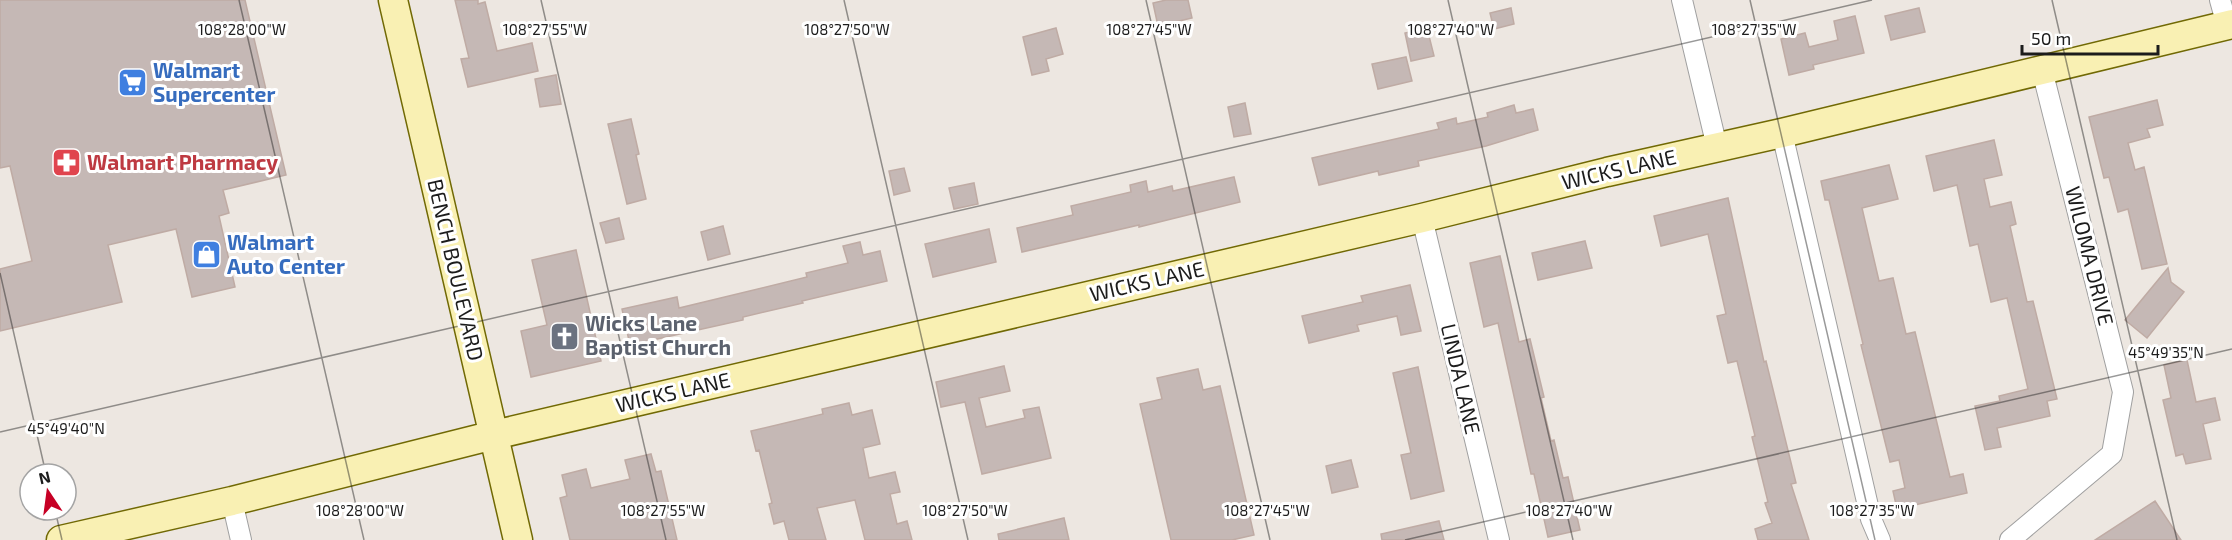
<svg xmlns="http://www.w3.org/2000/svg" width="2232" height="540" font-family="'Exo 2',sans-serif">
<rect width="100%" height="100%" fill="#ede7e1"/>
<path fill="#c5b8b5" stroke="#bfaba4" stroke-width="1.5" d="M 0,0 L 245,0 L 286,175 L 223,190 L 229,213 L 219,216 L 235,287 L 192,297 L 176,229 L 108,245 L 122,302 L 0,331 L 0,269 L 32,261 L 10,166 L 0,168 Z
M 455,0 L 478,0 L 478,4 L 485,2 L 497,51 L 532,43 L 538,71 L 468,87 L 461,59 L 469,58 Z
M 1166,0 L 1188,0 L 1192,18 L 1158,26 L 1153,3 Z
M 1511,8 L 1514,24 L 1494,29 L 1490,13 Z
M 1919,8 L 1925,32 L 1891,40 L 1885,16 Z
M 1855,16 L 1864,53 L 1813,65 L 1814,69 L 1789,75 L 1781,39 L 1805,33 L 1809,47 L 1838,40 L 1834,21 Z
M 1056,28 L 1063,54 L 1046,59 L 1049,71 L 1032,75 L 1023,37 Z
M 1427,28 L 1434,56 L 1411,61 L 1405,33 Z
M 1406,57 L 1412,81 L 1378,89 L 1372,64 Z
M 556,75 L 561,104 L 540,107 L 535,79 Z
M 2157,100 L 2163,125 L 2147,129 L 2150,137 L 2128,143 L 2135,170 L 2144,167 L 2167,264 L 2142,269 L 2128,209 L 2118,212 L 2109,177 L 2104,178 L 2089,117 Z
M 1245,103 L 1251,134 L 1234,137 L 1228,107 Z
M 1514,105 L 1516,113 L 1533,109 L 1538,130 L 1486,146 L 1418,161 L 1419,166 L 1379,175 L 1378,171 L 1319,185 L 1312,158 L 1439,129 L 1437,123 L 1456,118 L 1457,124 L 1488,117 L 1487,113 Z
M 631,119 L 639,154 L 636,155 L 646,199 L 627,204 L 608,124 Z
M 1994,140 L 2002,175 L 1984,179 L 1990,207 L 2011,202 L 2016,224 L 2010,226 L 2027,302 L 2033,301 L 2057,399 L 2047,401 L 2050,416 L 1997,428 L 2001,447 L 1985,450 L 1975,406 L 2000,401 L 1999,396 L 2028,389 L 2007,298 L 1991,302 L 1978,244 L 1970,246 L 1957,185 L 1934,191 L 1926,156 Z
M 1889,165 L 1898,199 L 1862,208 L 1879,281 L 1893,278 L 1906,334 L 1915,332 L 1950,477 L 1963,474 L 1967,493 L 1897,509 L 1893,491 L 1905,488 L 1899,460 L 1890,462 L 1861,345 L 1863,344 L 1829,200 L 1825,200 L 1821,181 Z
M 904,168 L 910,191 L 894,195 L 889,171 Z
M 1234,177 L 1240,202 L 1139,227 L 1139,225 L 1022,252 L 1017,228 L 1073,215 L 1071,206 L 1131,192 L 1130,185 L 1146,181 L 1148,192 L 1172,186 L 1173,191 Z
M 974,183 L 978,204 L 954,209 L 949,188 Z
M 1728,198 L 1764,362 L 1766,361 L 1796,483 L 1791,484 L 1809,540 L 1758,540 L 1755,529 L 1772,523 L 1765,503 L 1768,502 L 1752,437 L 1755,436 L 1737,361 L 1728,363 L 1717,316 L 1726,314 L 1708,234 L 1661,246 L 1654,216 Z
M 619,218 L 624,239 L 606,243 L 600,223 Z
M 723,226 L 730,254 L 708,260 L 701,232 Z
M 989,229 L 996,262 L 933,277 L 925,244 Z
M 1585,241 L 1592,268 L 1538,280 L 1532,253 Z
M 860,242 L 863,255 L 880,251 L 887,281 L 802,301 L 803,303 L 743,317 L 743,320 L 630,345 L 622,309 L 677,297 L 679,308 L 807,277 L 806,273 L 848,263 L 843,246 Z
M 576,250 L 601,361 L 531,377 L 521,331 L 547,325 L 532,260 Z
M 1500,256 L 1519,342 L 1530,339 L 1544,397 L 1541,398 L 1551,441 L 1554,440 L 1563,478 L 1568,477 L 1580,530 L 1548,537 L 1534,474 L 1531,474 L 1498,323 L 1484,327 L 1470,263 Z
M 2168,268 L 2171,282 L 2184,292 L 2147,338 L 2125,320 Z
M 1410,285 L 1421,331 L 1401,335 L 1397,316 L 1357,325 L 1359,331 L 1309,343 L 1302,316 L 1363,302 L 1361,296 Z
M 2187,360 L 2196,402 L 2215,398 L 2220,420 L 2203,424 L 2211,459 L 2186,464 L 2183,454 L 2176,456 L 2163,400 L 2171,398 L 2164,365 Z
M 1004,366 L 1010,391 L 979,398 L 986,427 L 1025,418 L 1023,410 L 1039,407 L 1051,458 L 982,474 L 965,402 L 941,407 L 936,382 Z
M 1418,367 L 1444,491 L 1411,499 L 1401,455 L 1411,453 L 1393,373 Z
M 1198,369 L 1203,390 L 1220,386 L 1254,535 L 1232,540 L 1171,540 L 1140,404 L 1162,399 L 1157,378 Z
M 849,403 L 852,415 L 872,410 L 880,444 L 863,448 L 869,478 L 895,472 L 900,492 L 890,494 L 897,524 L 907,521 L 912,540 L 865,540 L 855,500 L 817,508 L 826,540 L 789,540 L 784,521 L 774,524 L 769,504 L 772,503 L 759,450 L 756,451 L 751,431 L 823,414 L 822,409 Z
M 651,454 L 656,472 L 661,471 L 677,540 L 570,540 L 560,498 L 567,496 L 562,475 L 586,469 L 591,488 L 630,479 L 625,460 Z
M 1351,460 L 1358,487 L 1332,493 L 1326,466 Z
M 2155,501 L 2181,540 L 2095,540 Z
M 1064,518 L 1069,540 L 999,540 L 998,534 Z
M 1439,521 L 1444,540 L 1382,540 L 1381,534 Z"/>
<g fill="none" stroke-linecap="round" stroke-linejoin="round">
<defs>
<path id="street" d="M 1682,0 L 1717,147
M 2220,0 L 2227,25
M 1782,133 L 1871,519 L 1880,540
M 1422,218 L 1499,540
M 232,501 L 241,540
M 2010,540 L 2112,454 L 2123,392 L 2042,70"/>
<path id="secondary" d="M 393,0 L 518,540
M 61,540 L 232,501 L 494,435 L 1422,218 L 1607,172 L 1782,133 L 2232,24"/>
</defs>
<use href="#street" stroke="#a0a0a0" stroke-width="22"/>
<use href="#secondary" stroke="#716904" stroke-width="31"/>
<use href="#street" stroke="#fff" stroke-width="20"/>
<use href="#secondary" stroke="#f9f0b3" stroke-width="28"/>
</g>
<path fill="none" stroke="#1c1c1c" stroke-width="1.5" stroke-opacity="0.45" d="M 239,0 L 364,540M 541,0 L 666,540M 844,0 L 968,540M 1146,0 L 1270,540M 1448,0 L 1573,540M 1750,0 L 1875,540M 2052,0 L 2177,540M 0,273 L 46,474M 0,432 L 1872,0M 55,510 L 62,540M 1405,540 L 2232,349"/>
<defs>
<symbol id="supermarket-square" viewBox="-11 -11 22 22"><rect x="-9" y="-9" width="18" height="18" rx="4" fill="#3f7fe0" stroke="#fff"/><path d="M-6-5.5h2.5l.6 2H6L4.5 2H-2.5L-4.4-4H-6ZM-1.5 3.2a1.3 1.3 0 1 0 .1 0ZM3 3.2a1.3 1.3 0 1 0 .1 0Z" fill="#fff"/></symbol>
<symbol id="pharmacy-square" viewBox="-11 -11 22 22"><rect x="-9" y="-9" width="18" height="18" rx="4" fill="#e0444e" stroke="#fff"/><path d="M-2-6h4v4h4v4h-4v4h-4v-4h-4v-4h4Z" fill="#fff"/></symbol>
<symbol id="shop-square" viewBox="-11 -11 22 22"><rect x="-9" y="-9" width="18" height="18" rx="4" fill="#3f7fe0" stroke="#fff"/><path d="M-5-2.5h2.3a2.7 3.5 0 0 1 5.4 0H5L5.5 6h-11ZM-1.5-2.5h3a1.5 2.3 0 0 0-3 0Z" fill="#fff"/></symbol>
<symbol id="church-square" viewBox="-11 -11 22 22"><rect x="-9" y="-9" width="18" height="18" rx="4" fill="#6b7280" stroke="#fff"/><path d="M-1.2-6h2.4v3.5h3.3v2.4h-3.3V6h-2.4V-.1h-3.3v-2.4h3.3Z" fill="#fff"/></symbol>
</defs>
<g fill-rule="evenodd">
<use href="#supermarket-square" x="116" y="66" width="33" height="33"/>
<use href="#pharmacy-square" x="50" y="146" width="33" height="33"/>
<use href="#shop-square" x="190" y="238" width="33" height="33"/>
<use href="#church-square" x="548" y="320" width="33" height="33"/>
</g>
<g text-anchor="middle" stroke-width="6" stroke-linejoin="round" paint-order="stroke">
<g font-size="21" font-weight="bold" fill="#366cbe" stroke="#fff" text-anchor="start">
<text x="153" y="78">Walmart<tspan x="153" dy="24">Supercenter</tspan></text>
<text x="227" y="250">Walmart<tspan x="227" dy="24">Auto Center</tspan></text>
</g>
<g font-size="21" font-weight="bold" fill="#be3a42" stroke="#fff" text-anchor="start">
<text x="87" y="170">Walmart Pharmacy</text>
</g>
<g font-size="21" fill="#1c1c1c" stroke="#fff">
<text transform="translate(1619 170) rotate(-13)" y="7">WICKS LANE</text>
<text transform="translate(2089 256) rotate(76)" y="7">WILOMA DRIVE</text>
<text transform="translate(455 270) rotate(77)" y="7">BENCH BOULEVARD</text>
<text transform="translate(1147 282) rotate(-13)" y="7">WICKS LANE</text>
<text transform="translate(1460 379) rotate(77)" y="7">LINDA LANE</text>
<text transform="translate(673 393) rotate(-13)" y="7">WICKS LANE</text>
</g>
<g font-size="21" font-weight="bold" fill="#5b616d" stroke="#fff" text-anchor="start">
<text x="585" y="331">Wicks Lane<tspan x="585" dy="24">Baptist Church</tspan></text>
</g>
</g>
<g font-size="15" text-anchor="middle" fill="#1c1c1c" stroke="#fff" stroke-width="6" stroke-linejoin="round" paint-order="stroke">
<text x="242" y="35">108°28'00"W</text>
<text x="545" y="35">108°27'55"W</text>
<text x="847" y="35">108°27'50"W</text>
<text x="1149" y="35">108°27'45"W</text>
<text x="1451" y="35">108°27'40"W</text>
<text x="1754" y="35">108°27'35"W</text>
<text x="2166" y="358">45°49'35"N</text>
<text x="66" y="434">45°49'40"N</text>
<text x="360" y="516">108°28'00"W</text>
<text x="663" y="516">108°27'55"W</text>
<text x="965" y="516">108°27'50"W</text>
<text x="1267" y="516">108°27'45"W</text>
<text x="1569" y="516">108°27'40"W</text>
<text x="1872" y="516">108°27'35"W</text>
</g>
<g transform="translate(48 492) rotate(347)"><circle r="28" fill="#ffffff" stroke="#a4a4a4" stroke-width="1.5"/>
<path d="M0-4.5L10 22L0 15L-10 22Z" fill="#c70025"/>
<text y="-9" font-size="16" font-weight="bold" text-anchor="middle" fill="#1c1c1c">N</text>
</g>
<path d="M2022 45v9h136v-9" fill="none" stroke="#1c1c1c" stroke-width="3"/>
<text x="2031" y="45" font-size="18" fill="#1c1c1c" stroke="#ffffff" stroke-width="4.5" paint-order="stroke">50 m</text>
</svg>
